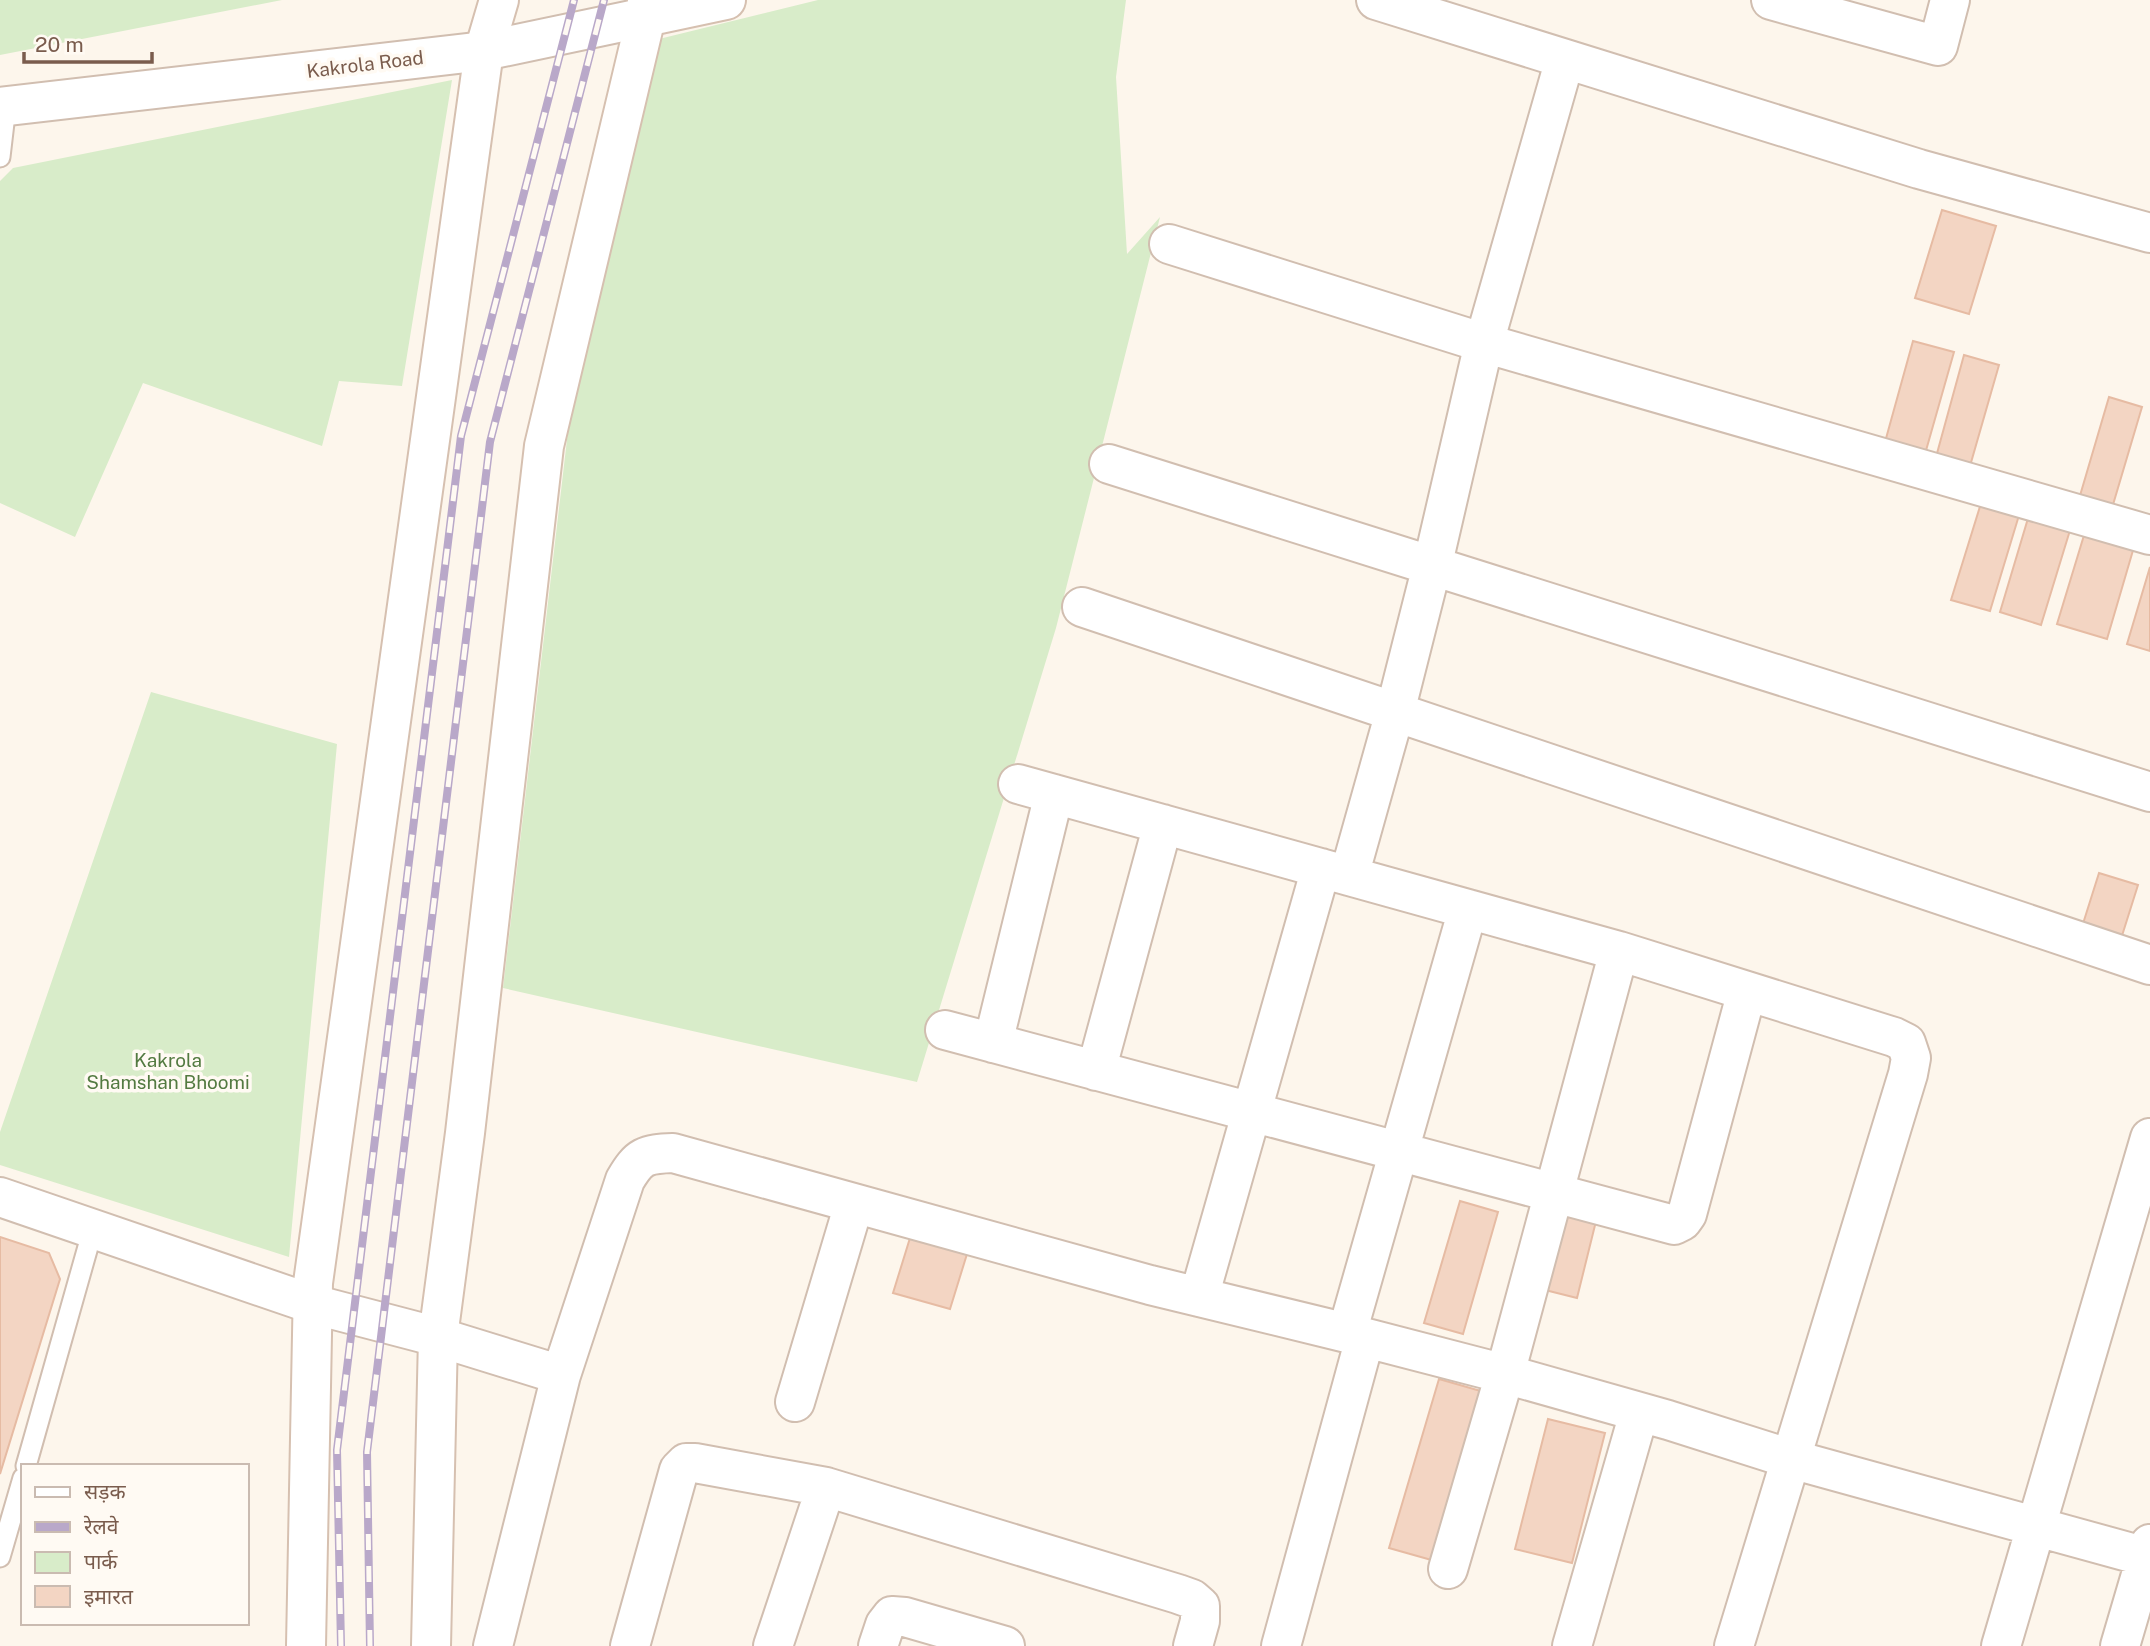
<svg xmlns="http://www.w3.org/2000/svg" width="2150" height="1646" font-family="'Public Sans','Noto Sans Devanagari',sans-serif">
<rect width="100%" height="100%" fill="#fdf6ec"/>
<path fill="#d8ecc9" d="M 0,0 L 282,0 L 0,55 Z
M 818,0 L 1126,0 L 1116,77 L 1127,254 L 1160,217 L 1056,628 L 917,1082 L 503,988 L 570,414 L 659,39 Z
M 452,80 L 402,386 L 339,381 L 322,446 L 143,383 L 75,537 L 0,503 L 0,181 L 13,168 Z
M 151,692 L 337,744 L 289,1257 L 0,1165 L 0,1132 Z"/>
<path fill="#f3d5c3" stroke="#e6bba3" stroke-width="2" d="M 1942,210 L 1996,226 L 1969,314 L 1915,298 Z
M 1913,341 L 1954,352 L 1925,454 L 1885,442 Z
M 1964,355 L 1999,365 L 1970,466 L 1936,457 Z
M 2109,397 L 2142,407 L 2112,508 L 2079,499 Z
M 1982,500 L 2020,512 L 1990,611 L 1951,600 Z
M 2029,515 L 2071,527 L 2041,625 L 2000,612 Z
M 2085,532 L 2134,547 L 2107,639 L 2057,624 Z
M 2150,567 L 2150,651 L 2127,644 Z
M 2099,873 L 2138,885 L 2120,942 L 2081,930 Z
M 1460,1201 L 1498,1212 L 1463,1334 L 1424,1323 Z
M 1567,1202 L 1599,1209 L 1577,1298 L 1545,1290 Z
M 0,1237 L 49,1253 L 60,1279 L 0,1474 Z
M 910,1238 L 967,1254 L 950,1309 L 893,1293 Z
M 1439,1379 L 1491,1394 L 1442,1563 L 1389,1548 Z
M 1548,1419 L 1605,1433 L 1572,1563 L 1515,1549 Z"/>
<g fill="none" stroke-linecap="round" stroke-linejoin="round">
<defs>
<path id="lane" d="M 0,157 L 6,106
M 26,1466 L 93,1229
M 0,1557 L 23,1478"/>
<path id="street" d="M 1376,0 L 1919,169 L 2150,233
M 1771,0 L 1938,46 L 1950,0
M 0,107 L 484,51 L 646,17
M 1169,244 L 1484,343 L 2150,535
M 1109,464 L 2150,792
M 1082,607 L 2150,965
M 1018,784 L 1619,951 L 1894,1037 L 1906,1043 L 1911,1058 L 1908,1074 L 1734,1646
M 1349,876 L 1395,712 L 1436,550 L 1484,343 L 1565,59
M 945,1030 L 1674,1225 L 1682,1221 L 1687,1214 L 1747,991
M 993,1043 L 1054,794
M 1096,1071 L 1163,824
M 0,1197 L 312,1304 L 438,1337 L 561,1375 L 625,1180 C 639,1156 645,1154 673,1153 L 1150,1285 L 1347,1333 L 1505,1374 L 1668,1420 L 1791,1459 L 2150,1558
M 1199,1297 L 1321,868
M 1347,1333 L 1468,909
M 795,1402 L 854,1204
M 1448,1569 L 1505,1374 L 1619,951
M 493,1646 L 561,1375
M 630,1646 L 679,1470 L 686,1463 L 695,1463 L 826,1487 L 1178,1594 L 1192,1599 L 1200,1606 L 1200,1621 L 1193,1646
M 773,1646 L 826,1487
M 878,1646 L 885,1625 L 892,1616 L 905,1617 L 1005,1646
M 1281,1646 L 1365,1338
M 1572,1646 L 1639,1413
M 2001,1646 L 2150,1138
M 2120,1646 L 2150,1544"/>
<path id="secondary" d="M 646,17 L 726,0
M 306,1646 L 313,1283 L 484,51 L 499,0
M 431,1646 L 438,1337 L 465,1133 L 544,446 L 646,17 L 647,0"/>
</defs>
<use href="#lane" stroke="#d1beb0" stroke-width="23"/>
<use href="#street" stroke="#d1beb0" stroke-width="42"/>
<use href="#secondary" stroke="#d6c0b0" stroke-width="42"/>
<use href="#lane" stroke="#fff" stroke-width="19"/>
<use href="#street" stroke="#fff" stroke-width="38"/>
<use href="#secondary" stroke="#fff" stroke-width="38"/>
<defs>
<path id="rail" d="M 341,1646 L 337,1450 L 461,436 L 574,0
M 370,1646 L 367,1452 L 490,442 L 604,0"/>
</defs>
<use href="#rail" stroke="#b9a8c9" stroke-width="8"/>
<use href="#rail" stroke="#fffaf3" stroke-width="5" stroke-dasharray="16" stroke-linecap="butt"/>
</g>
<g text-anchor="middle" stroke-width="7" stroke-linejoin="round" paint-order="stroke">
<g font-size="19" fill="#7a5c4d" stroke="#fffaf3">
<text transform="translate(365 64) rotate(-7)" y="7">Kakrola Road</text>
</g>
<g font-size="19" fill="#537a41" stroke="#fffaf3">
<text x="168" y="1067">Kakrola<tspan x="168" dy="22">Shamshan Bhoomi</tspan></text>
</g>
</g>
<rect x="21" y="1464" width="228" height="161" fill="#fffaf3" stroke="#cabbb1" stroke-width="2"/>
<rect x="35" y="1487" width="35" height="10" fill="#ffffff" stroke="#cabbb1" stroke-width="2"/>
<text x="84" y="1499" font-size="21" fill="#7a5c4d">सड़क</text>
<rect x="35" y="1522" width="35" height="10" fill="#b9a8c9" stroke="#cabbb1" stroke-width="2"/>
<text x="84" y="1534" font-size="21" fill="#7a5c4d">रेलवे</text>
<rect x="35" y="1552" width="35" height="21" fill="#d8ecc9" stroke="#cabbb1" stroke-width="2"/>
<text x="84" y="1569" font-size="21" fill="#7a5c4d">पार्क</text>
<rect x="35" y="1586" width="35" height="21" fill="#f3d5c3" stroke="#cabbb1" stroke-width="2"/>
<text x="84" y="1604" font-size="21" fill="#7a5c4d">इमारत</text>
<path d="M24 52v10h128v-10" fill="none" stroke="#7a5c4d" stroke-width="3.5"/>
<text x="35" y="52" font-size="21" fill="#7a5c4d" stroke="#fffaf3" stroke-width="5" paint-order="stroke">20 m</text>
</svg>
